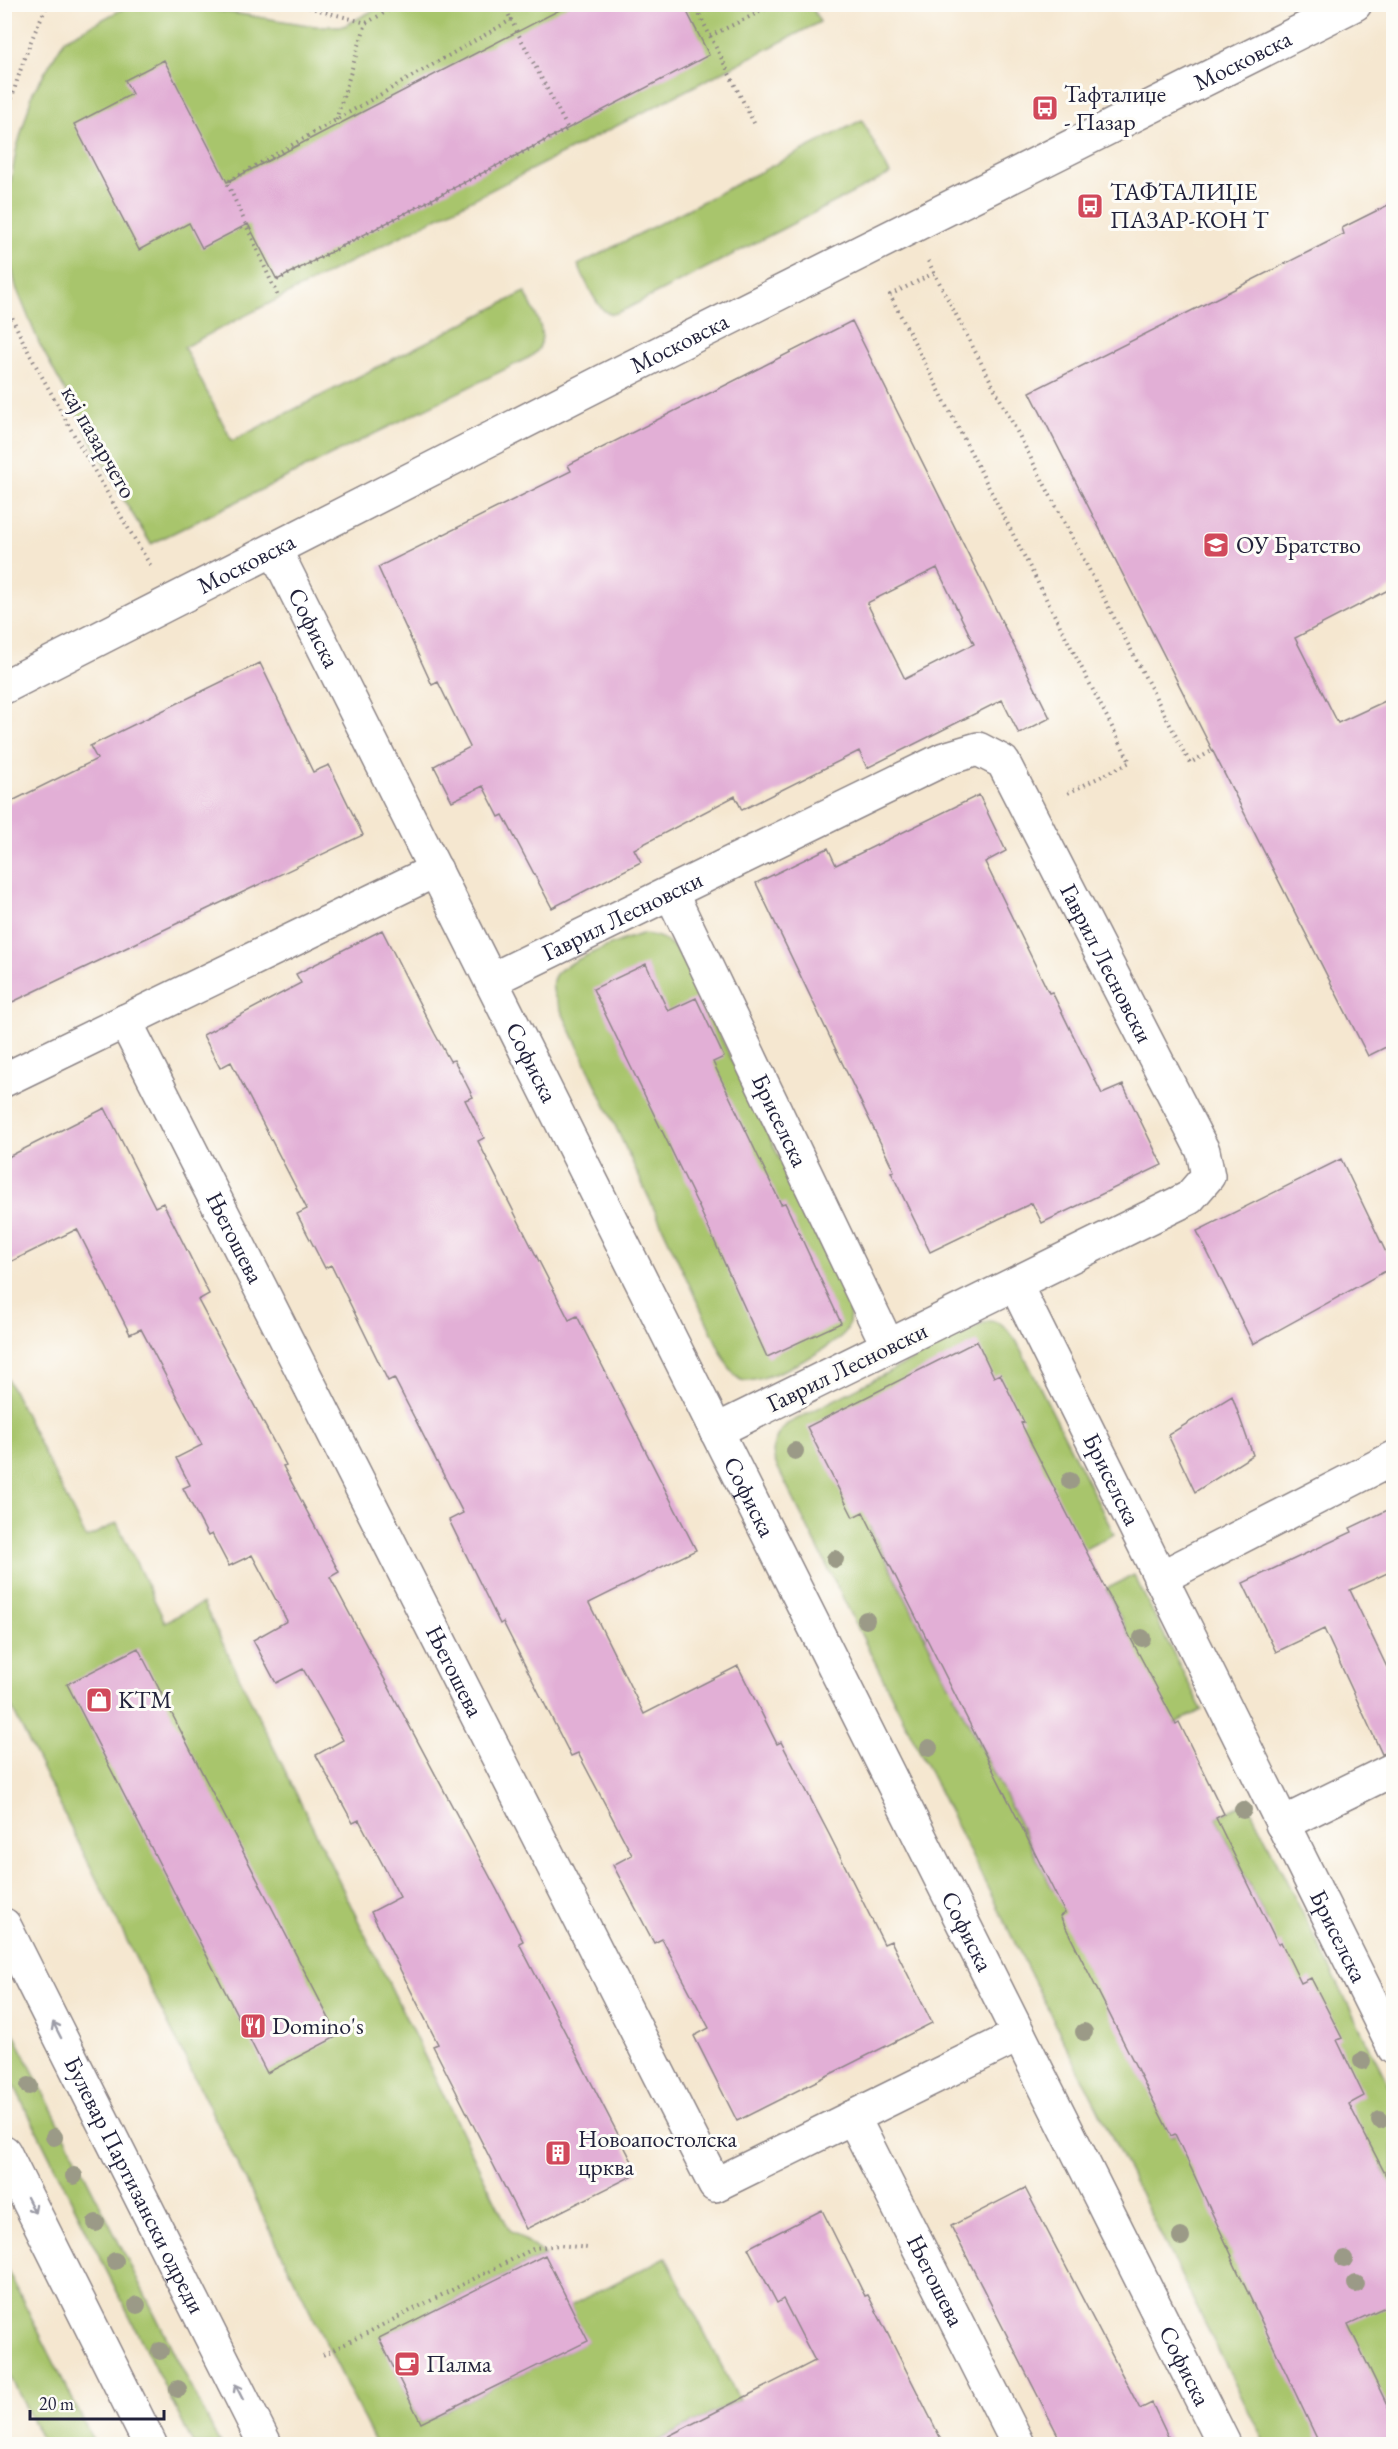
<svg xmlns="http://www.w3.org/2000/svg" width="1398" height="2449" font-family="'EB Garamond',serif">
<rect width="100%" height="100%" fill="#fdfcf7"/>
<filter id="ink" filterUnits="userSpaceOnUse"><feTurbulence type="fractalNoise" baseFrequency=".0167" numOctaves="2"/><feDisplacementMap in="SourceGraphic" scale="12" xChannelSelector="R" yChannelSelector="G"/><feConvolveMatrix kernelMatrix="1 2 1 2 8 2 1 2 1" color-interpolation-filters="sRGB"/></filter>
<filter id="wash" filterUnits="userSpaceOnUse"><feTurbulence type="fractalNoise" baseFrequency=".008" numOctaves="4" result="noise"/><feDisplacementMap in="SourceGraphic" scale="24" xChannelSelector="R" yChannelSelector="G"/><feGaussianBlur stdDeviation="1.35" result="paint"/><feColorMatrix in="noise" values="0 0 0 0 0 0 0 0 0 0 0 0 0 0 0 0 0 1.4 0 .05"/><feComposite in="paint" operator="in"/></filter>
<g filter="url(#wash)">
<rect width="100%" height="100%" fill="#f5e7d0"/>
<path fill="#a8c56c" stroke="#657454" stroke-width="1.5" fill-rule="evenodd" d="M 132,4 L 182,5 L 315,26 L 344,26 L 385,4 L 810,4 L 820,22 L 184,347 L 232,441 L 525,292 C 534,312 555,341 530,357 L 151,544 L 122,497 L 39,343 L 16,287 L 7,246 L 8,198 L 16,151 L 33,92 L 65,39 Z
M 862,120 L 890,174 L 626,309 C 621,311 616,314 611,314 C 598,313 584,277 578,265 Z
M 642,934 C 662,935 672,942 683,959 L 847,1297 C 849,1307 852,1318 847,1329 C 840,1345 758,1388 741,1380 C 731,1374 725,1360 720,1350 L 554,995 C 552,987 551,980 557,973 C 570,960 624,939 642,934 Z
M 988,1321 C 1003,1321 1009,1330 1017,1342 L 1114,1534 L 1085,1549 L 870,1527 L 949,1685 L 1025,1647 L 1029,1657 L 954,1695 L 1053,1890 L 1128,1852 L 1212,1948 L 1267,1921 L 1216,1818 L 1247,1802 L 1393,2094 L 1393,2191 L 1382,2167 L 1311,2200 L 1393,2303 L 1393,2444 L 1265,2444 L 775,1462 C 770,1447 776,1434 787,1424 ZM 1124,2041 L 1241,2102 L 1172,2136 Z
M 4,1372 L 86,1538 L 117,1523 L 165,1622 L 203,1603 L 509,2229 L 545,2255 L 380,2338 L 421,2423 L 587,2341 L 570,2306 L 666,2257 L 739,2400 L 651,2444 L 376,2444 L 5,1694 Z
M 1134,1575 L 1202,1710 L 1105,1759 L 1130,1637 L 1106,1589 Z
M 4,2016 L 5,2016 L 220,2444 L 193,2444 L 5,2067 Z
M 4,2265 L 5,2265 L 95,2444 L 44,2444 L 5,2366 Z"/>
<g id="blocks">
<path fill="#e2afd6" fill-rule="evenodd" d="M 571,4 L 683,4 L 709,55 L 277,280 L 248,224 L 202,248 L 189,223 L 139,250 L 74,124 L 132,94 L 125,80 L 164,60 L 227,182 Z
M 1394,202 L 1394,587 L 1295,638 L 1338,723 L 1394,697 L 1394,1043 L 1368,1056 L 1030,392 L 1344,234 L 1342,228 Z
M 852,321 L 1050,718 L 1019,734 L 1002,700 L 867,768 L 859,751 L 742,810 L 735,796 L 634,849 L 641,862 L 552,908 L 503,815 L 499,817 L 483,786 L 452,801 L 434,766 L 470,747 L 438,682 L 432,685 L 378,567 L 571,471 L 568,465 ZM 937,568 L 974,644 L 905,679 L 867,603 Z
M 260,663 L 313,772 L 329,765 L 363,835 L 4,1006 L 4,805 L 97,759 L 90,746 Z
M 979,795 L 1006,851 L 985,862 L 1049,993 L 1052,992 L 1102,1094 L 1123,1085 L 1162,1165 L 1042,1223 L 1032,1203 L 930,1252 L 891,1172 L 894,1171 L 756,883 L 828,848 L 836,865 Z
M 382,930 L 435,1034 L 450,1061 L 454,1060 L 473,1097 L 465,1100 L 484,1138 L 478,1141 L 522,1228 L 569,1320 L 577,1316 L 696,1550 L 589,1603 L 644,1714 L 738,1666 L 777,1744 L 781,1742 L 830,1836 L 884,1944 L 891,1941 L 932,2023 L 737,2121 L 694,2036 L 709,2028 L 662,1939 L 654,1943 L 613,1865 L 632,1855 L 578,1753 L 571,1756 L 503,1622 L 500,1624 L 449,1520 L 463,1513 L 394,1378 L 388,1381 L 331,1265 L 325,1268 L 297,1214 L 307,1209 L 231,1062 L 220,1068 L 203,1035 L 301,983 L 296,974 Z
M 646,964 L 668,1011 L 696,998 L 724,1057 L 713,1062 L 781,1204 L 785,1203 L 841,1323 L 767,1357 L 698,1205 L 593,989 Z
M 105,1108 L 155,1207 L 163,1203 L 209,1294 L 198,1300 L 286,1465 L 283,1466 L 339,1572 L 330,1577 L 497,1890 L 523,1941 L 519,1943 L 638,2173 L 526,2229 L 433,2046 L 438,2044 L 371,1912 L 400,1897 L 359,1820 L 353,1823 L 316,1755 L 343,1740 L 303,1669 L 276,1683 L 253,1640 L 287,1621 L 252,1555 L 229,1566 L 212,1534 L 208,1536 L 183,1488 L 190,1485 L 176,1458 L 202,1445 L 141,1329 L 130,1334 L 77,1229 L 4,1265 L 4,1159 Z
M 1341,1159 L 1393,1267 L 1253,1344 L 1197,1231 Z
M 977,1341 L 994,1377 L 1000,1374 L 1024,1422 L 1021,1423 L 1130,1637 L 1176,1724 L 1179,1722 L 1224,1814 L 1216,1818 L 1278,1944 L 1281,1942 L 1301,1983 L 1311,1978 L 1342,2038 L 1337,2040 L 1364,2096 L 1349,2104 L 1394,2191 L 1394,2303 L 1348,2324 L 1394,2419 L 1394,2445 L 1320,2445 L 1231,2257 L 1232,2256 L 1175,2134 L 1171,2136 L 1060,1916 L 1065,1913 L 863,1512 L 853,1517 L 807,1427 Z
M 1232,1396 L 1253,1455 L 1195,1492 L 1168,1435 Z
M 1394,1507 L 1394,1570 L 1350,1590 L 1394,1682 L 1394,1751 L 1382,1754 L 1324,1629 L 1276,1652 L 1243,1583 L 1352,1532 L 1350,1528 Z
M 138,1648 L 338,2036 L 267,2073 L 67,1684 Z
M 1025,2188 L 1140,2409 L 1152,2403 L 1172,2445 L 1063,2445 L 951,2226 Z
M 822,2210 L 865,2296 L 868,2295 L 944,2445 L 651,2445 L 815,2361 L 783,2299 L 777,2303 L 748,2248 Z
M 545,2255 L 588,2341 L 421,2423 L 379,2338 Z"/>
</g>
</g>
<g filter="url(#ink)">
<use href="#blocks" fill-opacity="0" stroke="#8c8486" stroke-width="1.5"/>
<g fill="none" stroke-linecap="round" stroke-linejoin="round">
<defs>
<g id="minor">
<path id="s1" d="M 275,550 L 1224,2444"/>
<path id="s2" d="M 4,687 L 602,382 L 1355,4"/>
<path id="s3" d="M 671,893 L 888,1346"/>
<path id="s4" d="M 491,980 L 944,759 L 978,749 L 1003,762 L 1203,1151 L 1208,1176 L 1189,1198 L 716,1431"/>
<path id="s5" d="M 125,1021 L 715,2185 L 853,2117 L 1018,2444"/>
<path d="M 4,1080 L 436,870"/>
<path id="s6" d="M 1015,1284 L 1394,2048"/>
<path d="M 1160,1578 L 1394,1458"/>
<path d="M 1282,1824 L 1394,1769"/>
<path id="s7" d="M 4,1925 L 265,2444"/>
<path d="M 853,2117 L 1019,2035"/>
<path d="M 4,2152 L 150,2444"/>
</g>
</defs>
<use href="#minor" stroke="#8c8486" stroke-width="36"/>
<path stroke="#8c8486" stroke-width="4" stroke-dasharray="1.5 4.5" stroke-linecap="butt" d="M 297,4 L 366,23 L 400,4
M 504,4 L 511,20
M 694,4 L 755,125
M 710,36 L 776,4
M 336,120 L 366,23
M 4,128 C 14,86 28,43 48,4
M 928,261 L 1190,763 L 1212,751
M 934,273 L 890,295 L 1130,762 L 1064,795
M 277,280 L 568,129 L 511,20 L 227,182 L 279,299
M 4,295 C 16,333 37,367 56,402 C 86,458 119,513 152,568
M 323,2355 L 535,2248 L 559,2245 L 588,2248"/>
<use href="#minor" stroke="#fff" stroke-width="33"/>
</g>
<g fill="#9b9a87">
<circle cx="795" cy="1451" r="9"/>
<circle cx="1070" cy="1481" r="9"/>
<circle cx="835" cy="1559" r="9"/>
<circle cx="866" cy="1620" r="9"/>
<circle cx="1142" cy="1638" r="9"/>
<circle cx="929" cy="1748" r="9"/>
<circle cx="1243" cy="1810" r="9"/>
<circle cx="1084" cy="2032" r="9"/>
<circle cx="1362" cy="2061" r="9"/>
<circle cx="29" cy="2086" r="9"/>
<circle cx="1380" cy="2120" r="9"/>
<circle cx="54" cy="2137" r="9"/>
<circle cx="74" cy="2176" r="9"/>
<circle cx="96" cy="2223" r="9"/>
<circle cx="1181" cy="2237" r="9"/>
<circle cx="1344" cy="2259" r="9"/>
<circle cx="115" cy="2261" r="9"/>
<circle cx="1356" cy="2284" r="9"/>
<circle cx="137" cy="2305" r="9"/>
<circle cx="160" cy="2351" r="9"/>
<circle cx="178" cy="2389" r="9"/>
</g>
<defs><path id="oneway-shaft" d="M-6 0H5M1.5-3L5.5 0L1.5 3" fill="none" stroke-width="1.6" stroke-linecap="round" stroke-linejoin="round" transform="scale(1.5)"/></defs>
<g stroke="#9c9ca7">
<use href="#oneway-shaft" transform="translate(57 2030) rotate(-117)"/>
<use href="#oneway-shaft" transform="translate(31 2205) rotate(63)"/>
<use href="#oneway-shaft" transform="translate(239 2392) rotate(-117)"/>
</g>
</g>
<defs>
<symbol id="bus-square" viewBox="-11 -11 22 22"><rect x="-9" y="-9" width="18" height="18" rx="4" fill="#d1495b" stroke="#fdfcf7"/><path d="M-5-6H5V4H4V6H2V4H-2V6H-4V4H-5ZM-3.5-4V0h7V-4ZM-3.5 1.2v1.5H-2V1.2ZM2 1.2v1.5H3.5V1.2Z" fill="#fff"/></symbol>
<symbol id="school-square" viewBox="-11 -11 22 22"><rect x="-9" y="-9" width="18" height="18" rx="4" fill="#d1495b" stroke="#fdfcf7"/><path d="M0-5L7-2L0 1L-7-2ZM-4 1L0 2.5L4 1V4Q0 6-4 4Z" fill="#fff"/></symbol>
<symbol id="shop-square" viewBox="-11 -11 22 22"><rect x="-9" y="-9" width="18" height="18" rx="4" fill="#d1495b" stroke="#fdfcf7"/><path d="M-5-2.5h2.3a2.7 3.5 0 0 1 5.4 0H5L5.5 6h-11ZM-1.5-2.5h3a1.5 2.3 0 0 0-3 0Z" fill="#fff"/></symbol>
<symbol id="restaurant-square" viewBox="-11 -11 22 22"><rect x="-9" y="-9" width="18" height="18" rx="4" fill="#d1495b" stroke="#fdfcf7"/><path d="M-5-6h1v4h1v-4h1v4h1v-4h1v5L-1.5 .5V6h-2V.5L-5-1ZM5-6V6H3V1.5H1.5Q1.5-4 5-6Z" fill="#fff"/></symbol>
<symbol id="building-square" viewBox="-11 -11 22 22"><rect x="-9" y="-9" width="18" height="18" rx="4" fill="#d1495b" stroke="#fdfcf7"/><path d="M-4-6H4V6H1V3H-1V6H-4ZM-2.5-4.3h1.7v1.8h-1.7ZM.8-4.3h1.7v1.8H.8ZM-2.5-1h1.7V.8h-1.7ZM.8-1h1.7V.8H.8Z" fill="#fff"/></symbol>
<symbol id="cafe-square" viewBox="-11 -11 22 22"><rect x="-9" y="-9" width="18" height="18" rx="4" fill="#d1495b" stroke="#fdfcf7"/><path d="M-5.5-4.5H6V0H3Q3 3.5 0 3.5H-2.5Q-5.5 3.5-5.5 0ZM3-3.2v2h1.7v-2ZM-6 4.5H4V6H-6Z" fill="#fff"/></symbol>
</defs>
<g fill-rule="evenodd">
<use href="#bus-square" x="1030" y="93" width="30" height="30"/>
<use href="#bus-square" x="1075" y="191" width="30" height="30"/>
<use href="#school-square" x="1201" y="530" width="30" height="30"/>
<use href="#shop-square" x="84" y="1685" width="30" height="30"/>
<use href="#restaurant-square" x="238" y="2011" width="30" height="30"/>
<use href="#building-square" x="543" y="2138" width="30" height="30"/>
<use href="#cafe-square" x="392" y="2349" width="30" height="30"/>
</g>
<g text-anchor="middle" stroke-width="6" stroke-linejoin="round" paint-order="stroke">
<g font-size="24" fill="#22223b" stroke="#fdfcf7">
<text dy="8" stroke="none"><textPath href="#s2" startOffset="1388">Московска</textPath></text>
<text dy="8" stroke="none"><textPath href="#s2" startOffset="758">Московска</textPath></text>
<text transform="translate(99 442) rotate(60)" y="8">кај пазарчето</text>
<text dy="8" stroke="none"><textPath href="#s2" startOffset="272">Московска</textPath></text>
<text dy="8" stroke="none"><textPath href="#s1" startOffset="87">Софиска</textPath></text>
<text dy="8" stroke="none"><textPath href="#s4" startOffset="146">Гаврил Лесновски</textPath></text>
<text dy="8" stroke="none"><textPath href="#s4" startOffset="794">Гаврил Лесновски</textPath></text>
<text dy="8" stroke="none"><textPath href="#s1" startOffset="573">Софиска</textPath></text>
<text dy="8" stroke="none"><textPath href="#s3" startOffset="252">Бриселска</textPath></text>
<text dy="8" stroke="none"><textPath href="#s5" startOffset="243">Његошева</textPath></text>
<text transform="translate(847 1367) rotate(-26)" y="8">Гаврил Лесновски</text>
<text dy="8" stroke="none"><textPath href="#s6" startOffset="218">Бриселска</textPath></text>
<text dy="8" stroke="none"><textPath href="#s1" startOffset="1059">Софиска</textPath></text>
<text dy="8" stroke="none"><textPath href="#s5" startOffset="729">Његошева</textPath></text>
<text dy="8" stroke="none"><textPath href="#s1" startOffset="1545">Софиска</textPath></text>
<text dy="8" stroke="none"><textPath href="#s6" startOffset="728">Бриселска</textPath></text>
<text dy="8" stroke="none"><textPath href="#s7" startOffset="291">Булевар Партизански одреди</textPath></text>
<text dy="8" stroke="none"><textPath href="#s5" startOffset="1642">Његошева</textPath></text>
<text dy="8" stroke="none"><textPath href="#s1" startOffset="2031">Софиска</textPath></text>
</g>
<g font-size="24" fill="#22223b" stroke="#fdfcf7" text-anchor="start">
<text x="1064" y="102">Тафталиџе<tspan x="1064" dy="28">- Пазар</tspan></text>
<text x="1110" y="200">ТАФТАЛИЏЕ<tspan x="1110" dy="28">ПАЗАР-КОН Т</tspan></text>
<text x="1236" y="553">ОУ Братство</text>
<text x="118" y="1708">KTM</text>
<text x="272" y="2034">Domino's</text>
<text x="578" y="2147">Новоапостолска<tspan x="578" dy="28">црква</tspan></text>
<text x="426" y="2372">Палма</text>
</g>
</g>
<rect width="1398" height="2449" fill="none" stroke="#fdfcf7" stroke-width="24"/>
<path d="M30 2410v9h134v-9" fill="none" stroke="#22223b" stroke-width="3"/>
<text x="39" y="2410" font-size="18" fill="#22223b" stroke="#fdfcf7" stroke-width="4.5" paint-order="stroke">20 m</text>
</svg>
